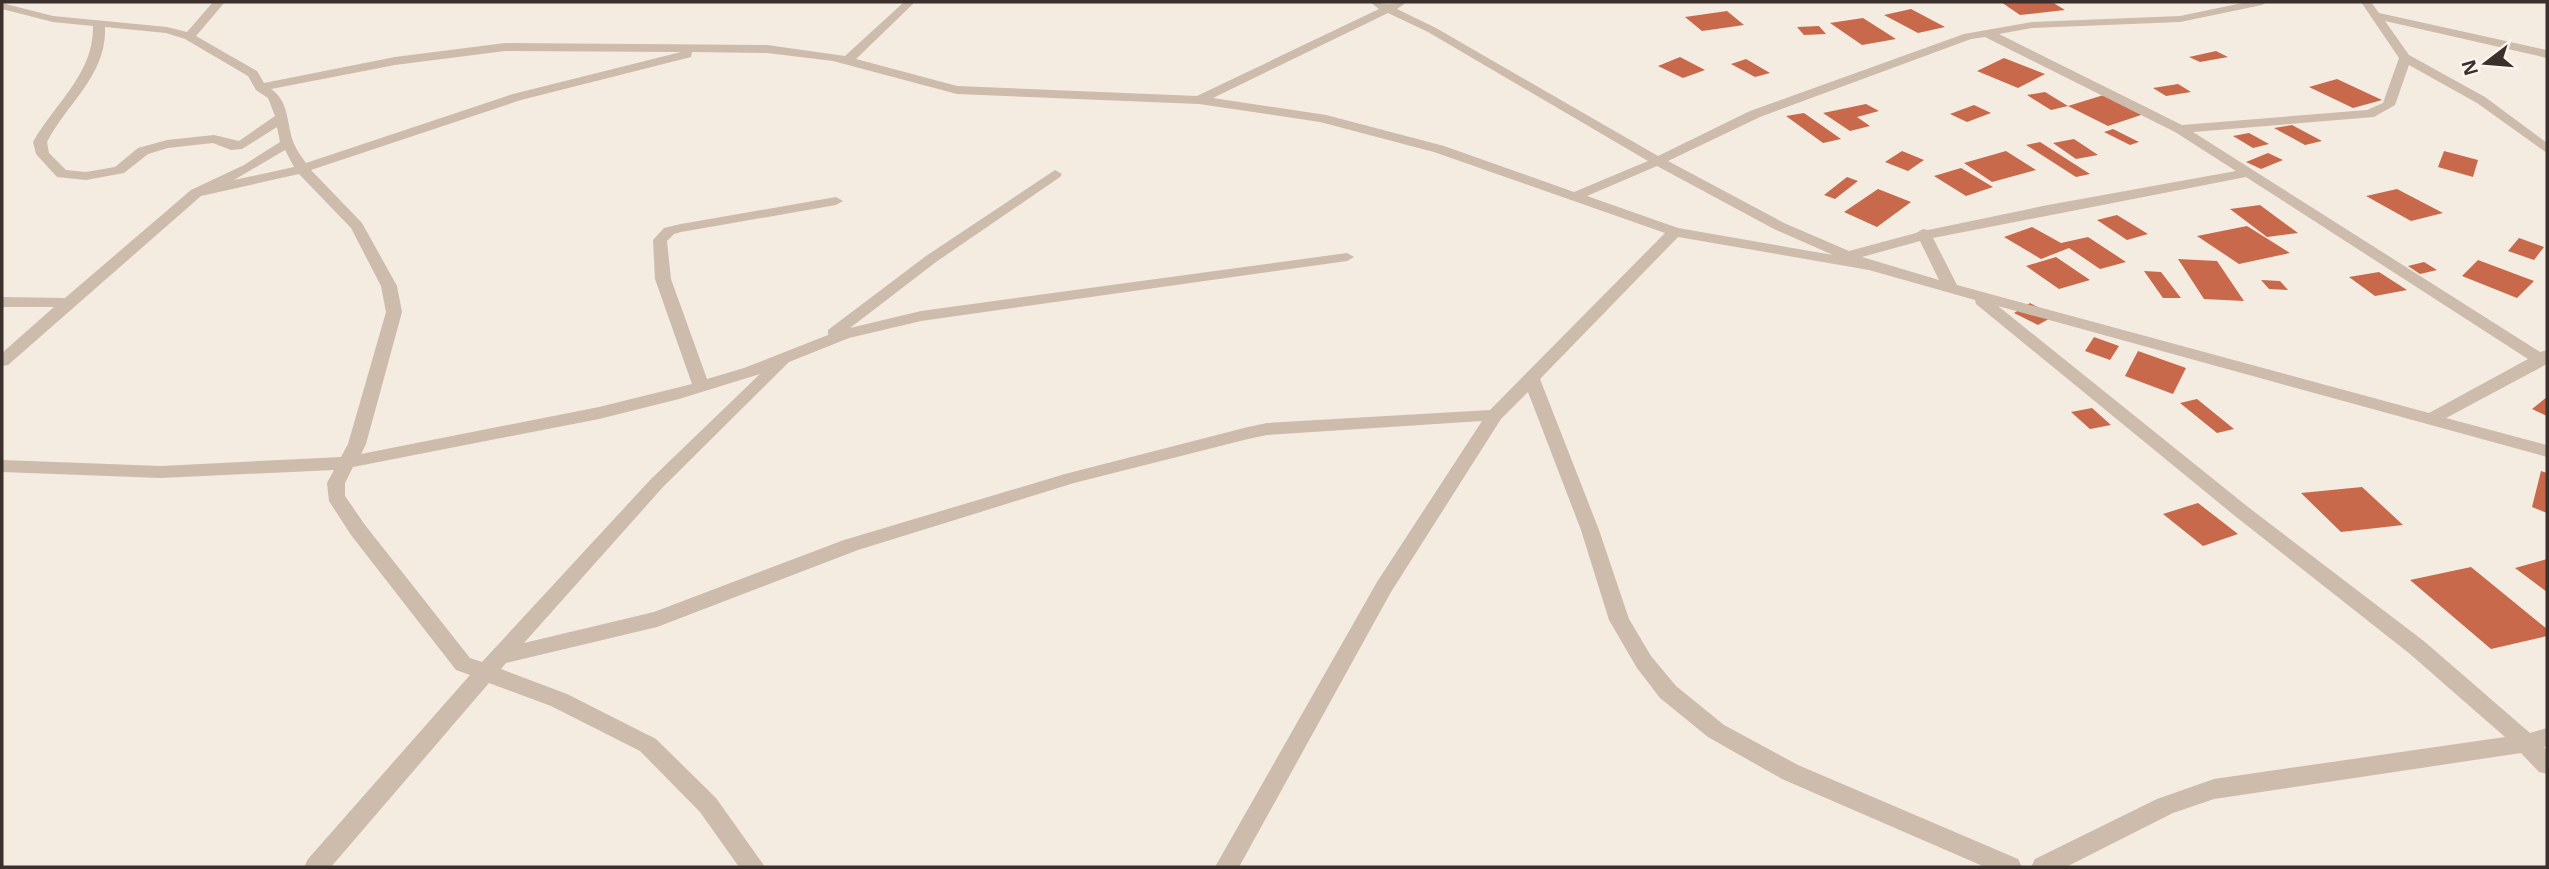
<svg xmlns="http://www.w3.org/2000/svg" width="2549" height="869" font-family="'Noto Sans',sans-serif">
<rect width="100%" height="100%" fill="#f4ebe1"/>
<path fill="#c8694b" d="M 2001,2 L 2052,2 L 2065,10 L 2020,15 Z
M 1911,9 L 1945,27 L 1918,33 L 1884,15 Z
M 1727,11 L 1744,25 L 1702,31 L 1685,17 Z
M 1863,18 L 1896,39 L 1862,45 L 1830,23 Z
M 1819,26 L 1826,34 L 1804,35 L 1797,27 Z
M 2216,51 L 2228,57 L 2200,62 L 2189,57 Z
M 1680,57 L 1705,70 L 1683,78 L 1658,66 Z
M 2004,58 L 2045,74 L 2018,88 L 1977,71 Z
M 1746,59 L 1770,73 L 1755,77 L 1731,64 Z
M 2337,79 L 2382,100 L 2353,108 L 2309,87 Z
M 2178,84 L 2191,92 L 2166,96 L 2153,88 Z
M 2045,92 L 2068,106 L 2051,110 L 2027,95 Z
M 2107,94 L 2147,113 L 2108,126 L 2068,106 Z
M 1866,104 L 1879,111 L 1857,117 L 1870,126 L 1850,131 L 1823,113 Z
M 1974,105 L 1991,113 L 1967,122 L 1950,114 Z
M 1804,113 L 1841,139 L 1823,143 L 1786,116 Z
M 2292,125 L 2322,141 L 2305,145 L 2274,128 Z
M 2113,129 L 2139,142 L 2130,145 L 2104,132 Z
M 2249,133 L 2269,144 L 2253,148 L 2233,136 Z
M 2074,139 L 2098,155 L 2076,159 L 2053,143 Z
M 2040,142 L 2090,174 L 2076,177 L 2026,145 Z
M 1902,151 L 1924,160 L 1908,171 L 1885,162 Z
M 2006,151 L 2036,170 L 1992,182 L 1964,163 Z
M 2444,151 L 2478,160 L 2473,177 L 2438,167 Z
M 2268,153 L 2283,160 L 2261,169 L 2246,162 Z
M 1961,168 L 1993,187 L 1966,196 L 1934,176 Z
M 1847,177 L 1858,181 L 1835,199 L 1824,195 Z
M 1878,189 L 1911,202 L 1877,227 L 1844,212 Z
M 2397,189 L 2443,213 L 2411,221 L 2366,196 Z
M 2260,205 L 2298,233 L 2267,237 L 2230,209 Z
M 2117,215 L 2148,234 L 2127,240 L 2097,220 Z
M 2247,226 L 2290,253 L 2239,264 L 2197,236 Z
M 2032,227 L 2061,243 L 2088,237 L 2126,262 L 2100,269 L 2069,248 L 2041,259 L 2004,237 Z
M 2519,238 L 2544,247 L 2534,260 L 2508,251 Z
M 2056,257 L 2090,280 L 2059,289 L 2026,266 Z
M 2178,259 L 2217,261 L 2244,301 L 2204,299 Z
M 2478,260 L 2534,281 L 2517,298 L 2462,276 Z
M 2424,262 L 2437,270 L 2420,274 L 2408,266 Z
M 2144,271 L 2161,272 L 2181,298 L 2163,298 Z
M 2379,272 L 2407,290 L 2375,296 L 2349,277 Z
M 2261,280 L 2280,281 L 2288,290 L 2269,289 Z
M 2030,303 L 2054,316 L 2038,325 L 2014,313 Z
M 2094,337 L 2119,346 L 2110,360 L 2085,351 Z
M 2138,351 L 2186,368 L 2173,394 L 2125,376 Z
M 2547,397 L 2547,416 L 2532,409 Z
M 2197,399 L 2234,429 L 2217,433 L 2180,403 Z
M 2092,408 L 2111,425 L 2090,429 L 2071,412 Z
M 2541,471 L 2547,473 L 2547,513 L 2532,507 Z
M 2362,487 L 2403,525 L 2341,532 L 2301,493 Z
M 2198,503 L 2238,534 L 2203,546 L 2163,514 Z
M 2547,559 L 2547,592 L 2515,568 Z
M 2471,567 L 2547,629 L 2547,636 L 2491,649 L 2410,580 Z"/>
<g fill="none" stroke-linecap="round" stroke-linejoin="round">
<path fill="#cdbbac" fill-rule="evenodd" d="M 213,2 L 225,2 L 196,36 L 257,71 L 264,83 L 395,57 L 505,43 L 767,45 L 845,56 L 904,2 L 915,2 L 856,59 L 957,86 L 1197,96 L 1379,9 L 1370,2 L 1388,4 L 1407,2 L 1397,9 L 1436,28 L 1658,156 L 1750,111 L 1964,34 L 2032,22 L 2180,16 L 2247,2 L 2267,2 L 2262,5 L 2180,22 L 2032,28 L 1999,34 L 2182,125 L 2367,110 L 2383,103 L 2399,58 L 2361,2 L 2371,2 L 2379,13 L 2547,50 L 2547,58 L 2385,21 L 2409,55 L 2485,97 L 2547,143 L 2547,153 L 2477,103 L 2409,65 L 2395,105 L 2374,117 L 2193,132 L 2540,352 L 2547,350 L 2547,364 L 2446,418 L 2547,445 L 2547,457 L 1998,306 L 2248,507 L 2425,642 L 2530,733 L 2547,728 L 2547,746 L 2544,747 L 2547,751 L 2547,774 L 2539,772 L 2521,753 L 2214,799 L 2173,813 L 2066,867 L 2031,867 L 2035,859 L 2157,799 L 2214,779 L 2505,737 L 2410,654 L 2235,516 L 1976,304 L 1975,300 L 1869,270 L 1678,237 L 1540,379 L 1599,530 L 1629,619 L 1651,656 L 1676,686 L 1724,725 L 1798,765 L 2018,859 L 2022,867 L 1985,867 L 1782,779 L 1708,737 L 1660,698 L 1637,668 L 1609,620 L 1581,530 L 1528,392 L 1501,419 L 1391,592 L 1239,867 L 1215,867 L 1377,582 L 1482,421 L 1267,435 L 1248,439 L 1074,483 L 858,550 L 657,627 L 506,663 L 501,669 L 567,694 L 656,739 L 716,798 L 765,867 L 739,867 L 700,812 L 640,751 L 551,706 L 489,683 L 331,867 L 304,867 L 308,859 L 470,675 L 456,670 L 351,535 L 329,501 L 327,483 L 334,470 L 161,478 L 2,472 L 2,460 L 161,466 L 341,457 L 348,444 L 386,312 L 381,286 L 351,228 L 299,174 L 201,196 L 8,365 L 2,366 L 2,353 L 54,307 L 2,307 L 2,297 L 65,298 L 191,190 L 244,165 L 280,142 L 277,127 L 242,149 L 231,150 L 213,143 L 168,148 L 148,154 L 124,173 L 86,180 L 57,177 L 36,154 L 33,142 C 55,103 94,74 93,26 L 53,22 L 2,9 L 2,3 L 53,16 L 167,27 L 187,32 ZM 1388,13 L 1428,32 L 1648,161 L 1574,192 L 1444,146 L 1326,115 L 1213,98 ZM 105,27 L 166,33 L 185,39 L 248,76 L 256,90 L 268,98 L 275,116 L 239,141 L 214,135 L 167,140 L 138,148 L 115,167 L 86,172 L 66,170 L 49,153 L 47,142 C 67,103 107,75 105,27 ZM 1985,37 L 2175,132 L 2236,171 L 2048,205 L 1928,230 L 1923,229 L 1916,233 L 1849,251 L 1784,223 L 1668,161 L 1760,117 L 1971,39 ZM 505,51 L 681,52 L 513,94 L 306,163 C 302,157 297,151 294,144 C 286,124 290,102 271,89 L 395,65 ZM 692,52 L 767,53 L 833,61 L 957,94 L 1199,104 L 1320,122 L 1434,152 L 1665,233 L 1490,410 L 1267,423 L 1248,427 L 1065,474 L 844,540 L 654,612 L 524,643 L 663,487 L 789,362 L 849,338 L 921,321 L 1347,261 L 1354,257 L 1347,253 L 921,311 L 850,328 L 936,262 L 1060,177 L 1062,174 L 1055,170 L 926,256 L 828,330 L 828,335 L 744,368 L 707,379 L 671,279 L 667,241 L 674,234 L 681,232 L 836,205 L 843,201 L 836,197 L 681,224 L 664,228 L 653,240 L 655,279 L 692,384 L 599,407 L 361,454 L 366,444 L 402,312 L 397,286 L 362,223 L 311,170 L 521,100 L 691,57 ZM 285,150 L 294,167 L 234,180 ZM 1657,166 L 1774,229 L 1833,255 L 1678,228 L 1587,196 ZM 2246,177 L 2528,359 L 2429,413 L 1957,285 L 1933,238 ZM 1920,241 L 1939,280 L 1862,257 ZM 760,374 L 651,479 L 482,662 L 470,658 L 365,525 L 345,496 L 345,483 L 353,467 L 599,419 L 679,399 Z"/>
</g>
<rect width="2549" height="869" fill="none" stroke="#3b302b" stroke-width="7"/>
<g transform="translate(2486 63) rotate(254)" stroke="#fbf5ee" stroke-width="5" paint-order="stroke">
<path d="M0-5L12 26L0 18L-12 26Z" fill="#3b302b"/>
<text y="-10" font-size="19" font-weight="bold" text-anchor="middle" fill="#3b302b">N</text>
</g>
</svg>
